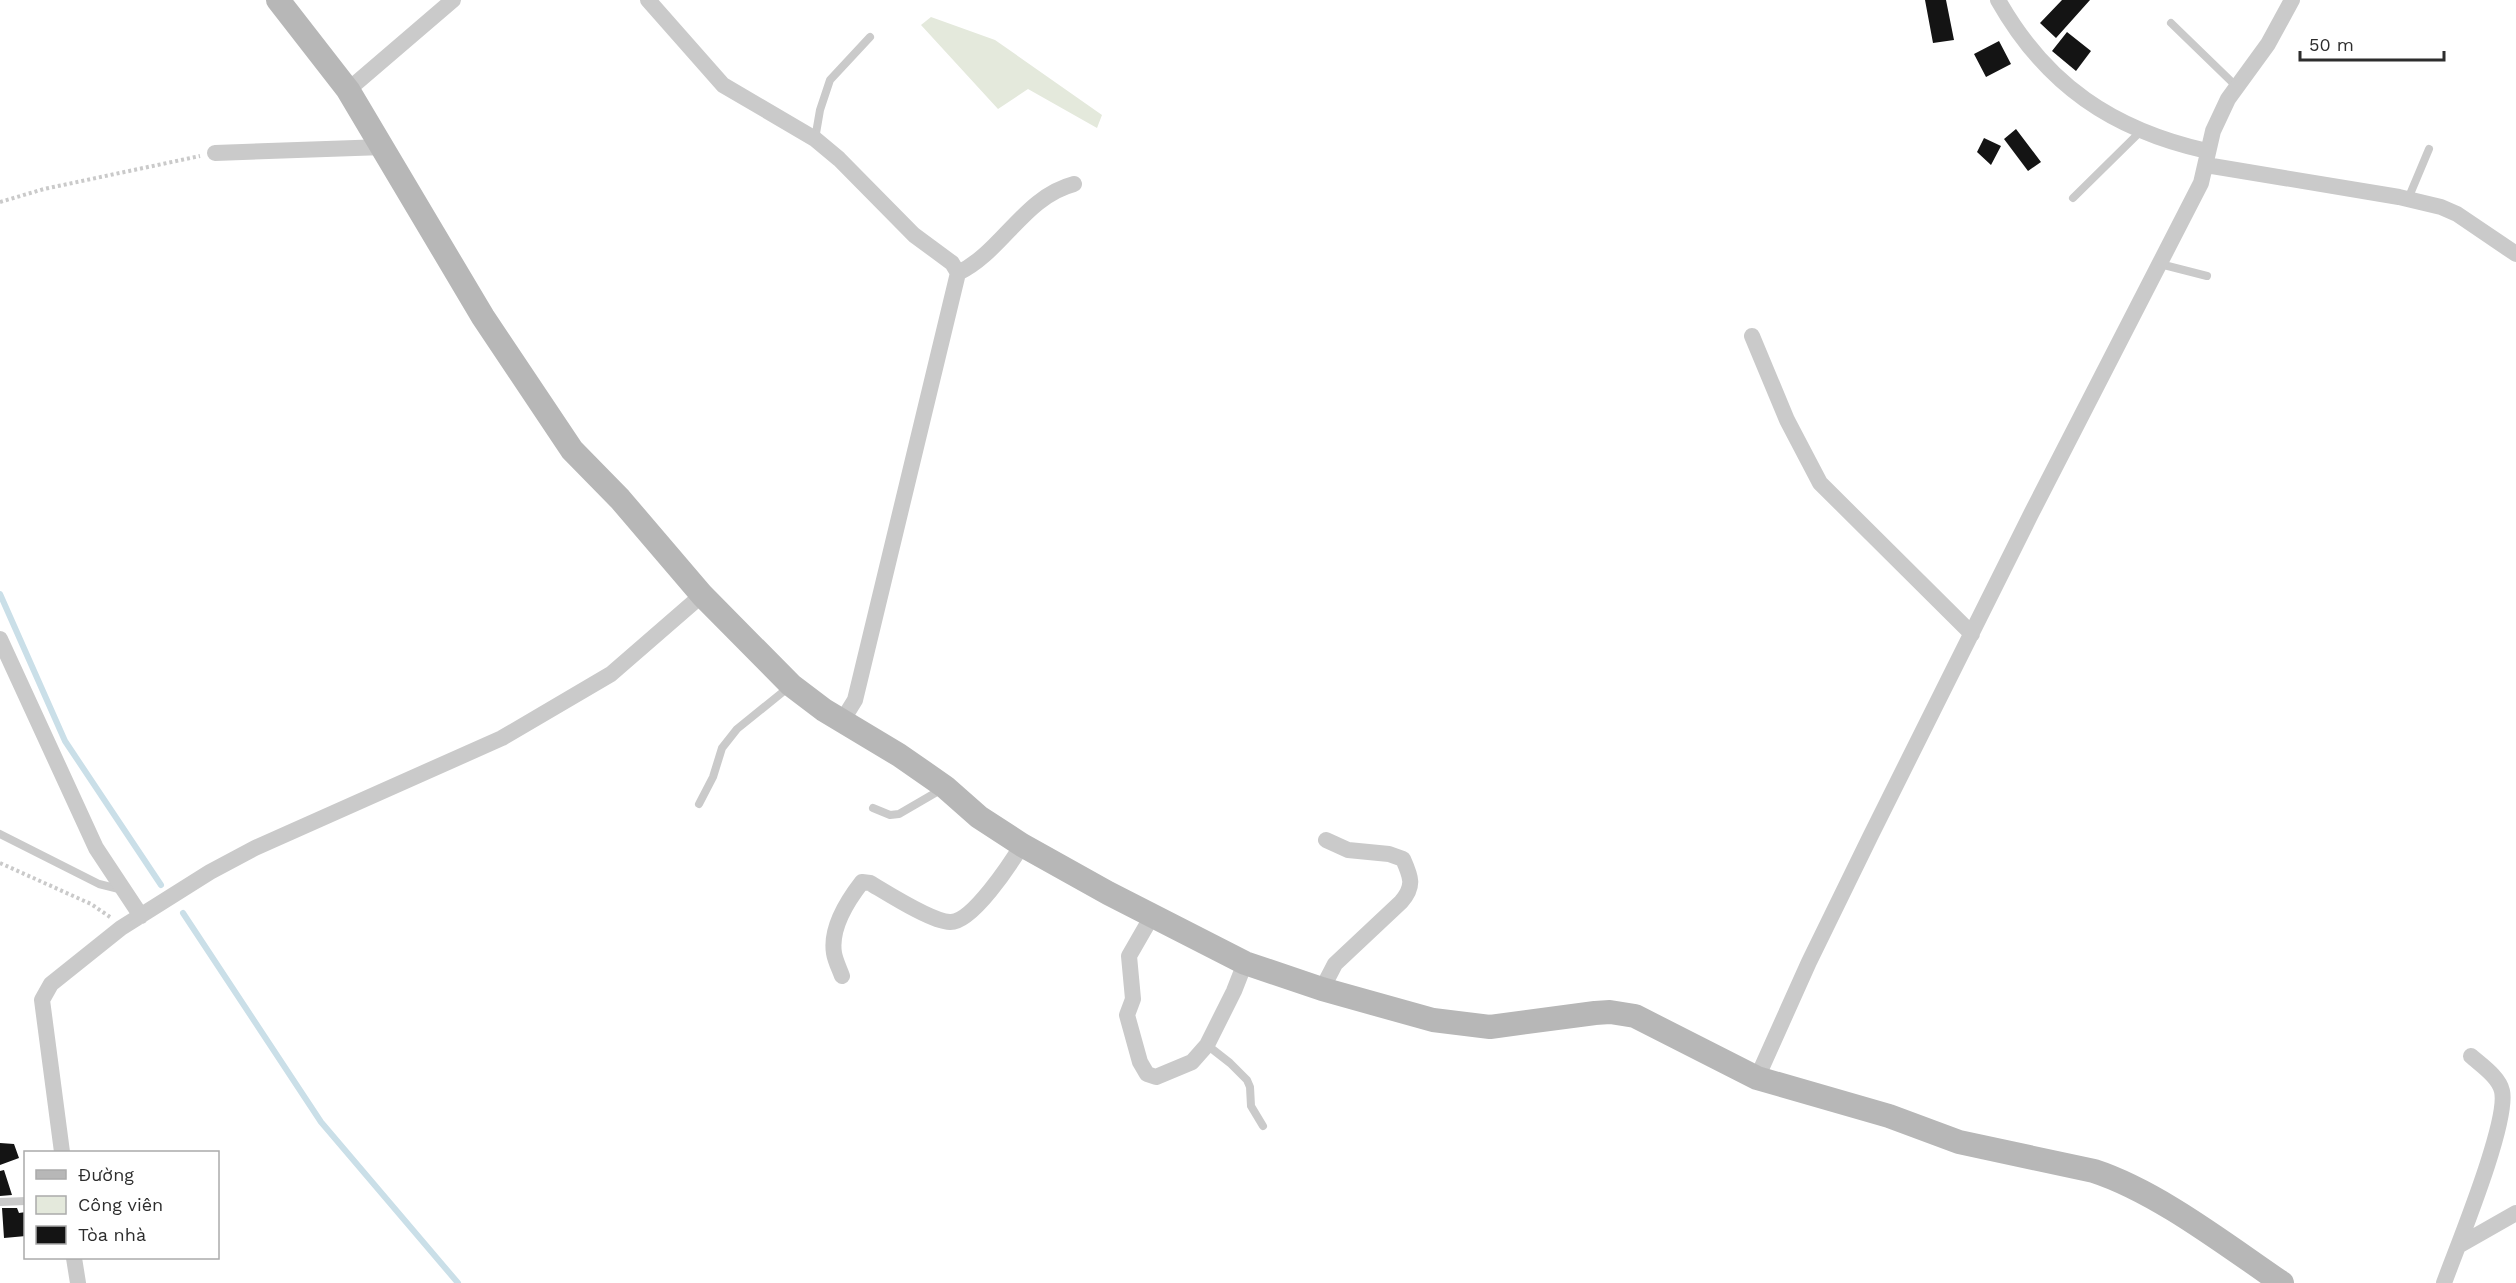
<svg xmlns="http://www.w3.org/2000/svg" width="2516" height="1283" font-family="'Work Sans',sans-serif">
<rect width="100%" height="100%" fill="#fff"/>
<path fill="#e4e9dc" d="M 931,17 L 995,40 L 1102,115 L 1097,128 L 1028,89 L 998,109 L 921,25 Z"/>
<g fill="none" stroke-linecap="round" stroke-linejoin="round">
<path stroke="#cadfe8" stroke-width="6" d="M 0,594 L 65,741 L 161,885
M 183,913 L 321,1122 L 458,1283"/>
</g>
<path fill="#141414" d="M 1925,0 L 1946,0 L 1954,40 L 1933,43 Z
M 2062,0 L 2090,0 L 2056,38 L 2040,23 Z
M 2067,32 L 2091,51 L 2076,71 L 2052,51 Z
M 1999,41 L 2011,64 L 1986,77 L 1974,54 Z
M 2016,129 L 2041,162 L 2028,171 L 2004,139 Z
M 1984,138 L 2001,146 L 1991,165 L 1977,152 Z
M 0,1143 L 14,1144 L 19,1158 L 0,1165 Z
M 4,1170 L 12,1195 L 0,1196 L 0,1171 Z
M 2,1208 L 17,1208 L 19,1213 L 26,1212 L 26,1236 L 4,1238 Z"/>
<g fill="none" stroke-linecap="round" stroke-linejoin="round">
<path stroke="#cacaca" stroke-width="4" stroke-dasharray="3 3" stroke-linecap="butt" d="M 0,202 L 44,189 L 200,156
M 0,863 L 91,904 L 110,917"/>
<path stroke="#cacaca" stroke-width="8" d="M 2171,23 L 2237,87
M 815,139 L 820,110 L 830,80 L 870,37
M 2073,198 L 2141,131
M 2408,199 L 2429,149
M 2160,264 L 2207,276
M 699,804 L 713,777 L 722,748 L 737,729 L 789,687
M 873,808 L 890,815 L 899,814 L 942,789
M 0,834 L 99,884 L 123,890
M 1207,1045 L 1230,1063 L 1247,1080 L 1250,1087 L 1251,1106 L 1263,1126
M 0,1202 L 26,1201"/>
<path stroke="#cacaca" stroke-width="16" d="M 648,0 L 723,85 L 815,139 L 839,159 L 914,235 L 952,263 L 958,273 L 855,700 L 842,721
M 1998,0 C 2046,85 2113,130 2207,151
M 348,90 L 453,0
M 215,153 L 384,147
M 2206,165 L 2399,197 L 2441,207 L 2457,214 L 2516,254
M 958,273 C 1002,252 1024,197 1074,184
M 1752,336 L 1787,420 L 1820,483 L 1972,634
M 0,639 L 96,848 L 141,916
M 1152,916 L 1129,956 L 1133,999 L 1127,1015 L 1140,1062 L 1147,1074 L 1156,1077 L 1192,1062 L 1207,1045 L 1234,991 L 1245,963
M 842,976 C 839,968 835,960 834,953 C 830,928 848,900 862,882 L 870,883 C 887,893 932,922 950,922 C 972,923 1011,863 1022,845
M 1322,989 L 1335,964 L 1401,902 C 1415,886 1411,877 1403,859 L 1389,854 L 1348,850 L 1326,840
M 1757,1078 L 1809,962 L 1871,835 L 2031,514 L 2201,183 L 2213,131 L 2228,99 L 2268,44 L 2292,0
M 62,1152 L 42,1000 L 51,984 L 121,928 L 210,872 L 255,848 L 502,738 L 611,674 L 702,595
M 2458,1246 L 2516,1213
M 74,1258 L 78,1283
M 2444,1283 C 2457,1247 2509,1122 2502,1091 C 2499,1077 2481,1065 2471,1056"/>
<path stroke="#b7b7b7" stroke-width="24" d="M 278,0 L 348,90 L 483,317 L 572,450 L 620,499 L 702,595 L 791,685 L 824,710 L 899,755 L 945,787 L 979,817 L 1022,845 L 1108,893 L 1245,963 L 1322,989 L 1433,1020 L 1490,1027 L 1595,1013 L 1610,1012 L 1635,1016 L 1757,1078 L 1889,1116 L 1959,1142 L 2094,1171 C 2158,1192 2226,1245 2282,1283"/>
</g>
<rect x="24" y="1151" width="195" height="108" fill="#ffffff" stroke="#ababab" stroke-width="1.5"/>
<rect x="36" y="1170" width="30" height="9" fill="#b7b7b7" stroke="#ababab" stroke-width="1.5"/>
<text x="78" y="1181" font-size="18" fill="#2d2d2d">Đường</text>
<rect x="36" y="1196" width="30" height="18" fill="#e4e9dc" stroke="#ababab" stroke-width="1.5"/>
<text x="78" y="1211" font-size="18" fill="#2d2d2d">Công viên</text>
<rect x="36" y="1226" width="30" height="18" fill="#141414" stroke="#ababab" stroke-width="1.5"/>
<text x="78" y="1241" font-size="18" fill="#2d2d2d">Tòa nhà</text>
<path d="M2300 51v9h144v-9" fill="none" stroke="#2d2d2d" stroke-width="3"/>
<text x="2309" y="51" font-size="18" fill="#2d2d2d" stroke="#ffffff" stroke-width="4.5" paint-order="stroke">50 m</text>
</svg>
